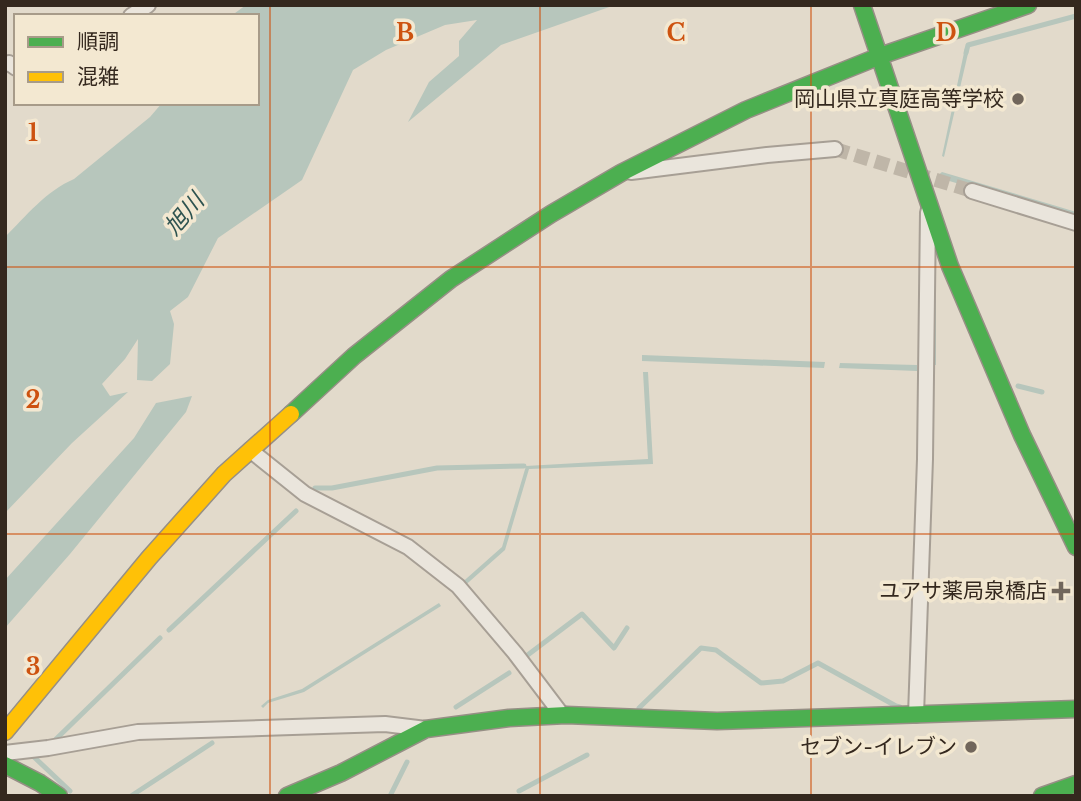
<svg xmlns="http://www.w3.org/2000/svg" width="1081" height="801" font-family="'Libre Baskerville','Noto Sans JP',serif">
<rect width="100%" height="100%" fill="#e2dacb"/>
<path fill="#b7c6bc" d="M 246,5 L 615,5 L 501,45 L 408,122 L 429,82 L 459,56 L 459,41 L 477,20 L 445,25 L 386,50 L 353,70 L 302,180 L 218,238 L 188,297 L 170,311 L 174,324 L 170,364 L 152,381 L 137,380 L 138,339 L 125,359 L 102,384 L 110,396 L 128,392 L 72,443 L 5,513 L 5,237 C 26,216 46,191 74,179 L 150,117 L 162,103 L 257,103 L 257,16 L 231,16 Z
M 967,46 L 969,49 L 944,157 L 942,156 L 965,48 Z
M 942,172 L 1063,208 L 1076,212 L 1076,219 L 936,177 Z
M 933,276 L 936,277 L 936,365 L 932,365 Z
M 642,355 L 825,362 L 824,368 L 642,361 Z
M 840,363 L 917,365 L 917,371 L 839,368 Z
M 643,372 L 648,372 L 653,464 L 529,469 L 505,550 L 461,589 L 458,586 L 502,547 L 526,466 L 648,459 Z
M 192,396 L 186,412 L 70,554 L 5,628 L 5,580 L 134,438 L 156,403 Z
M 439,603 L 441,606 L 304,692 L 268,703 L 263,708 L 261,706 L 268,700 L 302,689 Z"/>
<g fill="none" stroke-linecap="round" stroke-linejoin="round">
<path stroke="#b7c6bc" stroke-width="5" d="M 966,53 L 968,45 L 1076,16
M 1018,386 L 1042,392
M 315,488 L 332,488 L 437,468 L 524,466
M 169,630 L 296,511
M 521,660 L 582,614 L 614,648 L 627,628
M 456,707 L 509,673
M 639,708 L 701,648 L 716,650 L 761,683 L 783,681 L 818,663 L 896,706 L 900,707
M 53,742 L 160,638
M 34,757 L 70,791
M 519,791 L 587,755
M 131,796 L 212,743
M 390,796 L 407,762"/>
<path stroke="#bfb6a8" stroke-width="14" stroke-dasharray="14 7" stroke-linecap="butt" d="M 835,149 L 972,191"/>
<defs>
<path id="street" d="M 131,16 L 148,5
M 5,64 L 9,63 L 16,68
M 631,172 L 767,155 L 835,149
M 972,191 L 1076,223
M 250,450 L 305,494 L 408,547 L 458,586 L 515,653 L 562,715
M 916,715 L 925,459 L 928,212
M 5,753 L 48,748 L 138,732 L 385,724 L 426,729"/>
<path id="fast" d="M 862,5 L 950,266 L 1022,435 L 1076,547
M 291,414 L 354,356 L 451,279 L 551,214 L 621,173 L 746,110 L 880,56 L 1028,5
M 5,765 L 40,783 L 59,796
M 287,796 L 341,773 L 426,729 L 509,718 L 566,715 L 717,721 L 1076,709
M 1042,796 L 1076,784"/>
<path id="slow" d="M 5,732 L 149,558 L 224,474 L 291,414"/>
</defs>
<use href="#street" stroke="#a79f95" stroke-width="18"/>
<use href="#fast" stroke="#968f85" stroke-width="19"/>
<use href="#slow" stroke="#968f85" stroke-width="19"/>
<use href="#street" stroke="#eae5dc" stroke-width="14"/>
<use href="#fast" stroke="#4caf50" stroke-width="16"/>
<use href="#slow" stroke="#ffc107" stroke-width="16"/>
</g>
<path fill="none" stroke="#cd520f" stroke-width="2" stroke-opacity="0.55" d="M 270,5 L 270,796M 540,5 L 540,796M 811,5 L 811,796M 5,267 L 1076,267M 5,534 L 1076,534"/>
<g fill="#71665b" stroke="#f3e8d1" stroke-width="2.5">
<circle cx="1018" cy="99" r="7"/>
<path d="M1057.5 580.5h7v7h7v7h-7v7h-7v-7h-7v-7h7z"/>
<circle cx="971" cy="747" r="7"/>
</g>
<g text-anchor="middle" stroke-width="7" stroke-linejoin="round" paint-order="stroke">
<g font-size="21" fill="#34281e" stroke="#f3e8d1" text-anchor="end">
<text x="1004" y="106">岡山県立真庭高等学校</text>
<text x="1047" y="598">ユアサ薬局泉橋店</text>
<text x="957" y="754">セブン-イレブン</text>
</g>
<g font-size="23" font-style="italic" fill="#2e5350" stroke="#f3e8d1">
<text transform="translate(184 214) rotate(-50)" y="8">旭川</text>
</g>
</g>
<g font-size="23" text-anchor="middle" font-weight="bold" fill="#cd520f" stroke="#f3e8d1" stroke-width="7" stroke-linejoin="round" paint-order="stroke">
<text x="405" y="41">B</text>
<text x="676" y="41">C</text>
<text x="946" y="41">D</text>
<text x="33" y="141">1</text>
<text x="33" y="408">2</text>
<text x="33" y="675">3</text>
</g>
<rect width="1081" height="801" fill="none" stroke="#34281e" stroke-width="14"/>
<rect x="14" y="14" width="245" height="91" fill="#f3e8d1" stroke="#a79b89" stroke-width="2"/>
<rect x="28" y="37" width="35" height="10" fill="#4caf50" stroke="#a79b89" stroke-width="2"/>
<text x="77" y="49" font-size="21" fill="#34281e">順調</text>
<rect x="28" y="72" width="35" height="10" fill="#ffc107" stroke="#a79b89" stroke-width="2"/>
<text x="77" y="84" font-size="21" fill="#34281e">混雑</text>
</svg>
